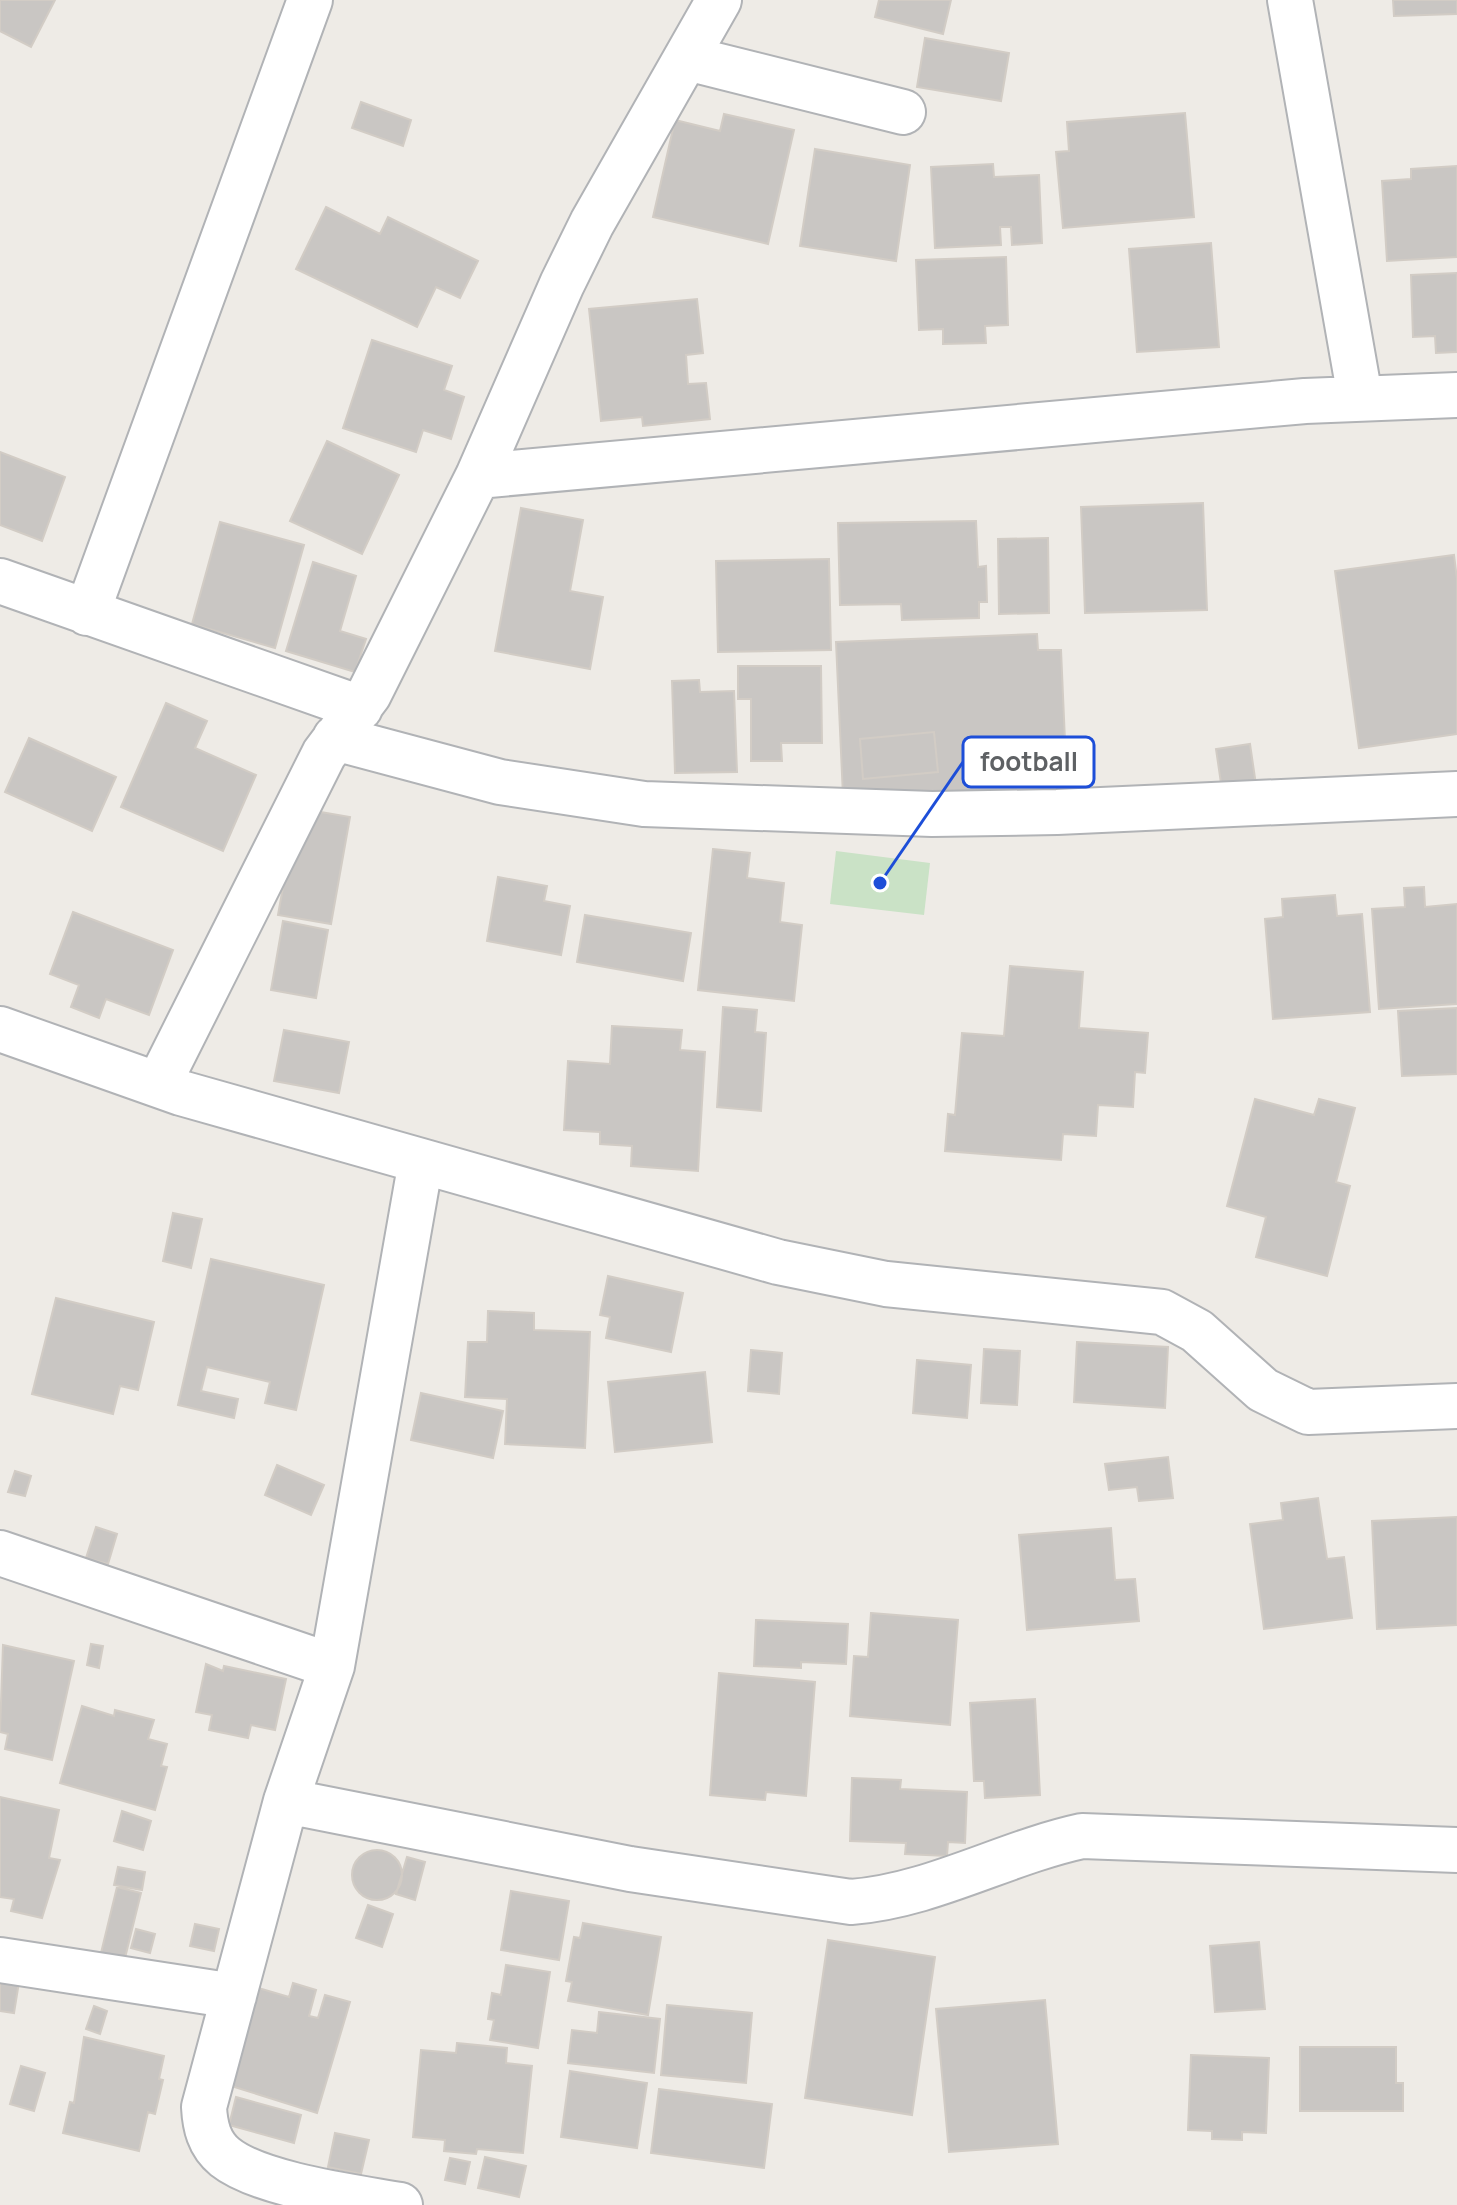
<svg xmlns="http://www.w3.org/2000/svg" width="1457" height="2205" font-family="Manrope,sans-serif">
<rect width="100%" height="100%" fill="#eeebe6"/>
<path fill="#cae2c6" d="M 836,851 L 930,863 L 924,915 L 830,904 Z"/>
<path fill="#c9c6c3" stroke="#d2ccc5" stroke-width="2" fill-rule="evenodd" d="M 0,0 L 55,0 L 31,47 L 0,31 Z
M 879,0 L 951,0 L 943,34 L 875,17 Z
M 1393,0 L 1457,0 L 1457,14 L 1394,16 Z
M 925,38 L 1009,53 L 1001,101 L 917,87 Z
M 361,102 L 411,120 L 403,146 L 352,128 Z
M 1185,113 L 1194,217 L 1063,228 L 1056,152 L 1069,151 L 1067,122 Z
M 724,114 L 794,130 L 768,244 L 653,217 L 675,120 L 720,131 Z
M 815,149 L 910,165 L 896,261 L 800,246 Z
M 993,164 L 994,177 L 1039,175 L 1042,243 L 1012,245 L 1011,227 L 1000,227 L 1001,245 L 935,248 L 931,167 Z
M 1457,166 L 1457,257 L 1387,261 L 1382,181 L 1411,179 L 1411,169 Z
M 326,207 L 380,234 L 388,217 L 478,261 L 460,298 L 436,287 L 417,327 L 296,269 Z
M 1211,243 L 1219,347 L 1137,352 L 1129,249 Z
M 1006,257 L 1008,325 L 985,326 L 986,343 L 943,344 L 943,329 L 919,330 L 916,260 Z
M 1457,273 L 1457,352 L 1436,353 L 1435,336 L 1413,337 L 1411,275 Z
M 697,299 L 703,353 L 686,355 L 688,384 L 706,383 L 710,419 L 643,426 L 642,417 L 601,421 L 589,309 Z
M 372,340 L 452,366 L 444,390 L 464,397 L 451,439 L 423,430 L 416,452 L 343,428 Z
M 327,441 L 399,475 L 362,554 L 290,521 Z
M 0,452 L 65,477 L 42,541 L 0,525 Z
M 1203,503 L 1207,610 L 1085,613 L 1081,507 Z
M 521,508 L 583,520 L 570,591 L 603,597 L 590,669 L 495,651 Z
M 976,521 L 978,567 L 986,566 L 987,602 L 979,602 L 979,618 L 902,620 L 901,604 L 840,605 L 838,523 Z
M 220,522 L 304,545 L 275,648 L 192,624 Z
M 1048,538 L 1049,613 L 999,614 L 998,539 Z
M 1454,555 L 1457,579 L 1457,734 L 1359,748 L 1335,571 Z
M 829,559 L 831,650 L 718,652 L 716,561 Z
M 313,562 L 356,576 L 340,631 L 366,639 L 355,672 L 286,651 Z
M 1037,634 L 1038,650 L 1061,650 L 1067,787 L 843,796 L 836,642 ZM 934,732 L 938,772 L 863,779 L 860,739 Z
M 738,666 L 821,666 L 822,743 L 781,743 L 782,761 L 751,761 L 751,699 L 738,699 Z
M 699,680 L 700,692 L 734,691 L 737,772 L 675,773 L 672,681 Z
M 166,703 L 207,721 L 195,748 L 256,775 L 223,851 L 121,807 Z
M 934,732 L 938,772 L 863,779 L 860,739 Z
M 29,738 L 116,777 L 92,831 L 5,792 Z
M 1250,744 L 1256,785 L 1222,790 L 1216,749 Z
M 315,811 L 350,817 L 331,924 L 278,915 L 294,825 L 312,828 Z
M 713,849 L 750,853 L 747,878 L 784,883 L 780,922 L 802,925 L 794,1001 L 698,990 Z
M 498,877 L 547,886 L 544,901 L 570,906 L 561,955 L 487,941 Z
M 1424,887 L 1425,907 L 1457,904 L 1457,1004 L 1379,1009 L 1372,909 L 1405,907 L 1404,888 Z
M 1335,895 L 1337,916 L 1362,914 L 1370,1012 L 1273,1019 L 1265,919 L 1283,917 L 1282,899 Z
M 73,912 L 173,950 L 149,1015 L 106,999 L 99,1018 L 71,1007 L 79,985 L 50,974 Z
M 585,915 L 691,933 L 683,981 L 577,962 Z
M 283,921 L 328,930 L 316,998 L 271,990 Z
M 1010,966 L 1083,972 L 1079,1028 L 1148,1033 L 1145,1073 L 1135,1072 L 1133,1107 L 1098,1105 L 1096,1136 L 1063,1134 L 1061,1160 L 945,1151 L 948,1114 L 955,1115 L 962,1033 L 1004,1036 Z
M 723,1007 L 757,1010 L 755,1032 L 766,1033 L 761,1111 L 717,1107 Z
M 1457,1008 L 1457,1074 L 1402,1076 L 1398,1011 Z
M 612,1026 L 682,1030 L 680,1050 L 705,1052 L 698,1171 L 631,1166 L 632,1146 L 600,1144 L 600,1132 L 564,1130 L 568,1061 L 610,1064 Z
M 284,1030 L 349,1042 L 339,1093 L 274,1081 Z
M 1255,1099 L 1314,1115 L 1319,1099 L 1355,1108 L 1336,1182 L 1350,1186 L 1327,1276 L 1256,1257 L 1266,1217 L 1227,1206 Z
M 173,1213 L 202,1219 L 191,1268 L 163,1261 Z
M 211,1259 L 324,1285 L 296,1410 L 265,1403 L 270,1382 L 207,1367 L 201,1391 L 238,1399 L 234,1418 L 178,1405 Z
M 608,1276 L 683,1293 L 671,1352 L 606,1338 L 610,1317 L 600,1315 Z
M 56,1298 L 154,1322 L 138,1390 L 120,1386 L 113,1414 L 32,1394 Z
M 488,1311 L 534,1313 L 534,1330 L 590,1332 L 585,1448 L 505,1444 L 507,1399 L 465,1397 L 468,1342 L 487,1342 Z
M 1077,1342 L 1168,1347 L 1165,1408 L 1074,1402 Z
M 984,1349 L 1020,1351 L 1017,1405 L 981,1403 Z
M 751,1350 L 782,1353 L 779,1394 L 748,1391 Z
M 917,1360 L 971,1365 L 967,1418 L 913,1413 Z
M 705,1372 L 712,1442 L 615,1452 L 608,1382 Z
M 421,1393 L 503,1411 L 493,1458 L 411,1440 Z
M 1168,1457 L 1173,1498 L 1139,1501 L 1137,1487 L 1109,1490 L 1105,1464 Z
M 277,1465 L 324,1485 L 311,1515 L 265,1495 Z
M 15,1471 L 31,1476 L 25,1496 L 8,1492 Z
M 1318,1498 L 1327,1559 L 1344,1557 L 1352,1618 L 1264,1629 L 1250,1524 L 1283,1520 L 1281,1503 Z
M 1457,1517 L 1457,1625 L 1377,1629 L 1372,1521 Z
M 96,1527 L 117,1534 L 108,1564 L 86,1558 Z
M 1111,1528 L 1115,1580 L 1135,1579 L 1139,1621 L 1027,1630 L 1019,1535 Z
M 871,1613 L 958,1620 L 950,1725 L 850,1716 L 854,1656 L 868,1657 Z
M 756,1620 L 848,1624 L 846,1664 L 801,1662 L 801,1668 L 754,1666 Z
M 91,1644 L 103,1646 L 99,1668 L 87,1665 Z
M 3,1645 L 74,1661 L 52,1760 L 5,1749 L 8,1734 L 0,1732 Z
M 206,1664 L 223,1671 L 224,1666 L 286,1679 L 275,1730 L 251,1725 L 248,1738 L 209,1730 L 212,1715 L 196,1712 Z
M 719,1673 L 815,1682 L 806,1796 L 766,1792 L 765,1800 L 710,1795 Z
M 1035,1699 L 1040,1795 L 985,1798 L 984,1781 L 974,1781 L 970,1703 Z
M 82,1706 L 114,1716 L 115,1710 L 154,1720 L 148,1739 L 167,1744 L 161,1766 L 167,1767 L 155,1810 L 60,1783 Z
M 852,1778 L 901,1780 L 900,1789 L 967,1792 L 965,1843 L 948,1842 L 947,1856 L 905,1854 L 906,1843 L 850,1841 Z
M 0,1797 L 59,1810 L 49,1858 L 60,1860 L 42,1918 L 11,1911 L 14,1899 L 0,1897 Z
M 122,1811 L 151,1821 L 143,1850 L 114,1841 Z
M352 1875a25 25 0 1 1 50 0a25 25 0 1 1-50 0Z
M 407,1857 L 425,1862 L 415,1900 L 396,1894 Z
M 118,1867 L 145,1872 L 142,1890 L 114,1885 Z
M 117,1887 L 141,1893 L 125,1958 L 101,1953 Z
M 511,1891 L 569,1901 L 559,1960 L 501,1950 Z
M 368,1905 L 393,1914 L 382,1947 L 356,1938 Z
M 583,1923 L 661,1937 L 648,2015 L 568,2001 L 572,1982 L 566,1981 L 574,1937 L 580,1938 Z
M 195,1924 L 219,1929 L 214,1951 L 190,1946 Z
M 136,1929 L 155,1934 L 150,1953 L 131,1948 Z
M 828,1940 L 935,1957 L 912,2115 L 805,2098 Z
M 1259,1942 L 1265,2009 L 1215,2012 L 1210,1946 Z
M 506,1965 L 550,1972 L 538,2048 L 490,2040 L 494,2020 L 488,2019 L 492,1993 L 501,1995 Z
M 0,1979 L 19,1982 L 14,2013 L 0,2011 Z
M 293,1983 L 316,1990 L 309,2016 L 318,2018 L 325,1995 L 350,2002 L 317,2113 L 225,2084 L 255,1987 L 289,1997 Z
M 1045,2000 L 1058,2144 L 949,2152 L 936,2009 Z
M 667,2005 L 752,2013 L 746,2083 L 661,2075 Z
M 94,2006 L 107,2011 L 100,2034 L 86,2029 Z
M 599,2012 L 660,2019 L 654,2073 L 568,2063 L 572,2030 L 597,2033 Z
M 84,2037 L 164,2056 L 159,2079 L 163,2080 L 155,2114 L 148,2112 L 139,2151 L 63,2133 L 70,2102 L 74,2103 Z
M 457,2043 L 507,2048 L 506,2063 L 532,2066 L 523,2153 L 477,2149 L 476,2154 L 444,2151 L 445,2140 L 413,2137 L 421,2050 L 456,2053 Z
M 1300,2047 L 1396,2047 L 1396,2083 L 1403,2083 L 1403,2111 L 1300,2111 Z
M 1191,2055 L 1269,2058 L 1266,2133 L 1242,2132 L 1242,2140 L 1212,2139 L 1212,2131 L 1188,2130 Z
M 21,2066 L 45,2073 L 34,2111 L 10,2104 Z
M 570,2071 L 647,2083 L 637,2148 L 561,2137 Z
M 659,2089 L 772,2104 L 764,2168 L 651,2153 Z
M 236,2097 L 301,2115 L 294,2143 L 229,2125 Z
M 335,2133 L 369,2140 L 361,2174 L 328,2167 Z
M 485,2157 L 526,2166 L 519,2197 L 478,2188 Z
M 450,2158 L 470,2162 L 465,2184 L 445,2180 Z"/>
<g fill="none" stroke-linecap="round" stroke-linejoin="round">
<defs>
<path id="minor" d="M 1290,0 L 1360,397
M 687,58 L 903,112
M 478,476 L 1305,401 L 1457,395
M 0,581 L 360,708
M 87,613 L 310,0
M 335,738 L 500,782 L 644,804 L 932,814 L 1057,812 L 1457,794
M 0,1029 L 181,1093 L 778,1262 L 886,1284 L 1162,1312 L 1197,1331 L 1263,1390 L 1308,1412 L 1457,1406
M 159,1083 L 324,754 L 369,694 L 478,476 L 562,284 L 592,223 L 719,0
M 0,1553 L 332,1666
M 286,1801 L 630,1869 L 851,1902 C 931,1896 1004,1853 1082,1836 L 1457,1850
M 0,1960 L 234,1996
M 400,2205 C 355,2197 260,2185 225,2157 C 209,2144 205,2126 204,2107 L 286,1801 L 332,1666 L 421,1161"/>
</defs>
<use href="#minor" stroke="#b1b3b6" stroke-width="48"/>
<use href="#minor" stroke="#fff" stroke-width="44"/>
</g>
<path fill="none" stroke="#1d4ed8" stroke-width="3" d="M880 883L963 762"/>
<circle fill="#1d4ed8" stroke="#fff" stroke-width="3" cx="880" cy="883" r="8"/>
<rect fill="#fff" stroke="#1d4ed8" stroke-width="3" x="963" y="737" width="131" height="50" rx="8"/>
<g font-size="26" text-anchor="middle" font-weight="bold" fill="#5e6164">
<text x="1029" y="771">football</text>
</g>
</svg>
